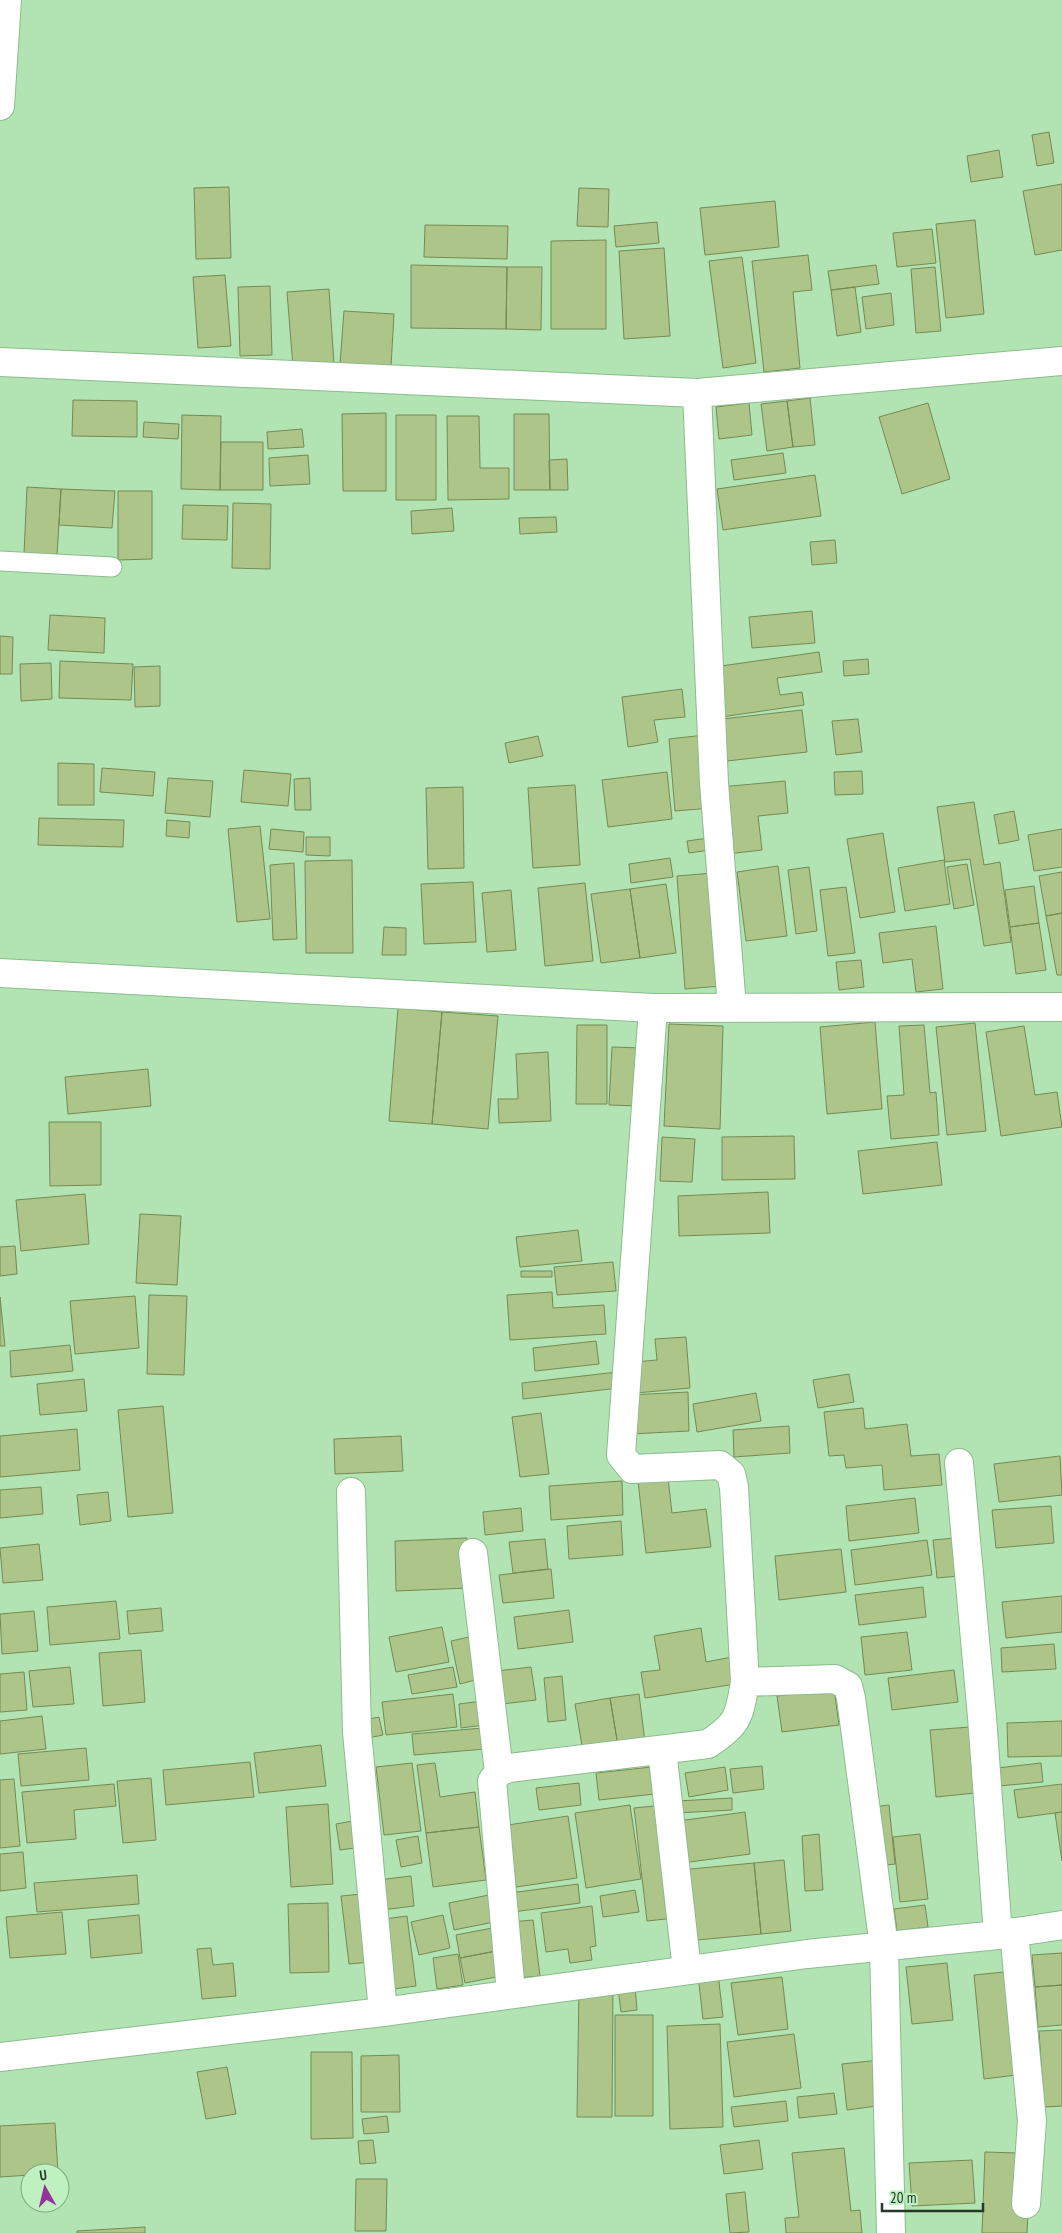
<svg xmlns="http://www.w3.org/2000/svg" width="1062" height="2233" viewBox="0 0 1062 2233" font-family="'PT Sans Narrow',sans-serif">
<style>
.building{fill:#aec58a;stroke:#758a52}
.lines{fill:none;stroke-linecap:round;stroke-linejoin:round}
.lane-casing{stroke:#8bbc8d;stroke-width:21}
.street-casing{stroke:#8bbc8d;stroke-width:30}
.lane{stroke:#fff;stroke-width:19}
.street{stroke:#fff;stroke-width:28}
</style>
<rect width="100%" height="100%" fill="#b1e3b3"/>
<!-- building -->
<path class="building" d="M1049 132 1054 163 1037 166 1032 135Z
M999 150 1003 177 971 182 967 156Z
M1062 184V250L1035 255 1023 191Z
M229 187 231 258 196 259 194 188Z
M579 188 609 189 608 227 577 226Z
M775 201 779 247 705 255 700 208Z
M975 220 984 314 946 318 936 224Z
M657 222 659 243 616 247 614 226Z
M425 225 508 226 507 259 424 257Z
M932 229 936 263 897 267 893 233Z
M606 240V329H551V241Z
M664 248 670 336 624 339 619 251Z
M808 255 812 290 793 292 800 368 764 372 752 261Z
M742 257 756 363 723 368 709 261Z
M411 265 507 267 506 329 411 328Z
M876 265 879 284 831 290 828 271Z
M507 267H542L541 330 506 329Z
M935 267 941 331 916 333 911 269Z
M225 275 231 346 198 348 193 277Z
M270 286 272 355 240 356 238 287Z
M855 287 861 332 837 336 831 290Z
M329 289 334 364 293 367 287 292Z
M891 293 894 325 866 329 862 297Z
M344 311 394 314 391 367 340 364Z
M810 398 815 445 793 447 787 401Z
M73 400 137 401V437L72 436Z
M787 401 793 447 767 451 761 404Z
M749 403 752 435 719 439 716 407Z
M928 403 950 479 902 494 879 417Z
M386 413V491H343L342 414Z
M514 414H549L550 490H514Z
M182 415 221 416 220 490 181 489Z
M396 415H436V500H396Z
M447 416H479L480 468H509V499L448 500Z
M144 422 179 424 178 439 143 437Z
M302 429 304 447 268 449 267 432Z
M221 442H263V490H220Z
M783 453 786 473 734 480 731 460Z
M308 455 310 484 270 486 269 458Z
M567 459 568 490H550L549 460Z
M815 475 821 516 723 530 717 489Z
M27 487 61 489 57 556 24 554Z
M61 489 115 491 112 528 59 525Z
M118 491H152V559L118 560Z
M233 503 271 504 270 569 232 568Z
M183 505 228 506 227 540 182 539Z
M452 508 454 531 412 534 411 511Z
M556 517 557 532 520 534 519 518Z
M835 540 837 563 812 565 810 542Z
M812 611 815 643 752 648 749 617Z
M50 615 105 618 104 653 48 650Z
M0 636 13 637 12 674H0Z
M819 652 822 672 777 678 780 695 802 692 804 705 721 717 714 667Z
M868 659 869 674 844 676 843 661Z
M60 661 133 664 131 700 59 698Z
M51 663 52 699 21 701 20 664Z
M160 666V706L135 707 134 667Z
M682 689 685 717 654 720 658 742 628 747 622 697Z
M802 710 807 752 727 761 722 719Z
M858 719 862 752 836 755 832 721Z
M705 735 711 808 675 811 669 739Z
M538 736 543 756 509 763 505 743Z
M58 763 94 764V805H58Z
M102 768 155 772 153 796 100 792Z
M244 770 291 774 288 806 241 802Z
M862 771 863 794 835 795 834 772Z
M667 772 672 819 608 827 602 780Z
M168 778 213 781 210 817 165 813Z
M310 778 311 810H295L294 779Z
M785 781 788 813 758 816 762 850 727 854 721 787Z
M575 785 580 865 533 868 528 788Z
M463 787 464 868 428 869 426 788Z
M974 802 984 865 1000 862 1011 942 984 946 970 859 945 862 937 807Z
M1014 811 1019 840 999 844 994 815Z
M39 818 124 820 123 847 38 845Z
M167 820 190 822 189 838 166 836Z
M260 826 270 919 237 922 228 829Z
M271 829 304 832 303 852 269 849Z
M1062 829V867L1034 871 1028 835Z
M883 833 895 912 860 918 847 839Z
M306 837H330V856L306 855Z
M716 837 717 849 689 853 687 841Z
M670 858 673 877 631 883 629 864Z
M352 860 353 953H306L305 861Z
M944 860 950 904 905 911 898 868Z
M294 863 297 939 273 940 270 865Z
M967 864 974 905 954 909 947 867Z
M778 866 787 936 746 941 737 872Z
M809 867 817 931 796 934 788 870Z
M1062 872V913L1046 916 1039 876Z
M713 873 721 986 685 989 677 876Z
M473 882 476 942 424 944 421 884Z
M585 883 593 961 545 966 538 888Z
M666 884 676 953 640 958 630 889Z
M1034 886 1039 923 1010 927 1005 890Z
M846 887 855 953 828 956 820 890Z
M630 889 640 958 601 963 591 894Z
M511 890 516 950 487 952 482 893Z
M1062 913V975H1057L1046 916Z
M1039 923 1046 970 1016 974 1010 927Z
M936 926 943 989 916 992 912 959 883 963 879 933Z
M384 927 406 928V955H382Z
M861 960 864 987 839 990 836 962Z
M398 1008 442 1012 432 1124 389 1121Z
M442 1012 498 1016 488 1129 432 1124Z
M875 1022 882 1109 827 1114 820 1027Z
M975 1023 986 1131 947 1135 936 1027Z
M669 1024 723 1026 720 1129 664 1126Z
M577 1025H607V1104H576Z
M924 1025 930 1093 936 1092 939 1135 891 1139 887 1096 904 1095 899 1026Z
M1024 1026 1035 1095 1057 1092 1062 1127 1001 1136 986 1032Z
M612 1047 642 1048 639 1106 609 1105Z
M548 1052 551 1121 499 1123 498 1099H518L516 1054Z
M148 1069 151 1106 68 1114 65 1077Z
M49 1122H101V1185L50 1186Z
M794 1136 795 1179 722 1180V1137Z
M662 1137 695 1139 692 1182 660 1181Z
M937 1142 942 1185 863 1194 858 1151Z
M768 1192 770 1233 679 1236 678 1196Z
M85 1194 89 1244 21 1251 16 1200Z
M140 1214 181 1216 177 1285 136 1283Z
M578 1230 582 1261 520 1267 516 1237Z
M15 1246 17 1274 0 1276V1247Z
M613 1262 616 1291 557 1295 554 1267Z
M521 1271H552V1277H521Z
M552 1292 553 1308 604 1305 606 1334 510 1340 507 1295Z
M149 1295 187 1296 184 1375 147 1374Z
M135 1296 139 1348 75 1354 70 1301Z
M0 1297 5 1346H0Z
M686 1337 690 1388 636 1393 634 1362 657 1360 655 1339Z
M596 1341 599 1364 535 1371 533 1348Z
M70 1345 73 1371 11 1377 10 1351Z
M617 1372 619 1388 523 1399 522 1383Z
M849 1374 854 1402 818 1408 813 1380Z
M84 1379 87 1411 40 1415 37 1384Z
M688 1392 689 1431 631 1434 629 1395Z
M756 1393 761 1421 697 1432 693 1404Z
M163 1406 173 1513 128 1517 118 1410Z
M863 1408 865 1429 907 1424 911 1456 939 1454 942 1485 884 1490 882 1465 846 1468 844 1455 829 1456 824 1412Z
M541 1413 549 1474 520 1477 512 1417Z
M789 1426 790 1453 734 1457 733 1430Z
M77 1429 80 1470 0 1477V1436Z
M401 1436 403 1471 335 1474 334 1439Z
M1060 1456 1062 1495 999 1502 994 1464Z
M668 1478 672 1513 706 1509 711 1547 646 1553 638 1481Z
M622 1481 623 1515 551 1520 549 1486Z
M41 1487 43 1514 0 1518V1490Z
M108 1492 111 1521 80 1525 77 1495Z
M915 1498 919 1533 849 1541 846 1506Z
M1051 1506 1054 1543 996 1548 992 1510Z
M521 1508 523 1531 485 1535 483 1512Z
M621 1521 623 1555 569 1559 567 1526Z
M467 1538 469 1588 396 1591 395 1541Z
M955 1538 959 1576 937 1578 933 1540Z
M545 1539 548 1569 513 1573 509 1542Z
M927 1540 932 1575 855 1585 851 1550Z
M39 1544 43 1580 3 1583 0 1548Z
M841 1549 846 1592 779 1600 775 1556Z
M551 1569 554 1598 503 1603 499 1575Z
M923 1587 926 1617 859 1625 855 1595Z
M1062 1596V1632L1006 1638 1002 1602Z
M116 1601 120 1639 50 1645 47 1607Z
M161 1608 163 1631 129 1634 127 1611Z
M569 1610 573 1642 518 1649 514 1617Z
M34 1611 38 1651 2 1654 0 1614Z
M442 1627 449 1662 396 1672 389 1637Z
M701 1628 706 1662 732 1657 736 1684 645 1698 641 1672 660 1670 654 1636Z
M907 1632 912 1670 865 1675 861 1637Z
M469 1637 479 1679 460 1684 451 1641Z
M1054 1644 1056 1669 1002 1672 1001 1648Z
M141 1650 145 1702 103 1706 99 1653Z
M70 1667 74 1704 33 1707 29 1671Z
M453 1667 457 1687 412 1694 408 1675Z
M531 1667 536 1700 502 1704 497 1671Z
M954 1670 958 1702 892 1710 888 1678Z
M24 1672 27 1710 0 1712V1674Z
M562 1676 566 1720 548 1722 544 1678Z
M834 1689 839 1725 782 1732 777 1696Z
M453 1694 457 1727 386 1735 382 1702Z
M639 1694 645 1742 618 1746 610 1698Z
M610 1698 618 1746 583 1752 575 1704Z
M482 1701 484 1725 461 1728 459 1704Z
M42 1716 46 1749 0 1754V1721Z
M379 1717 383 1735 363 1739 359 1721Z
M1062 1721V1756L1008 1757 1007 1723Z
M970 1727 975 1793 936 1797 930 1730Z
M483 1728 485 1749 414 1755 412 1734Z
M321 1745 326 1786 259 1793 254 1753Z
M86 1748 89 1780 21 1786 18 1754Z
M250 1762 254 1797 166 1805 163 1770Z
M412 1763 421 1831 384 1835 376 1767Z
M435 1763 440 1797 475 1792 479 1827 426 1833 417 1765Z
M1041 1763 1043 1782 998 1786 997 1768Z
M762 1766 764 1789 733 1793 730 1769Z
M652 1767 655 1794 599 1800 596 1773Z
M725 1767 728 1790 689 1797 685 1773Z
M151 1778 156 1840 123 1843 117 1781Z
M14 1779 20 1846 0 1848V1780Z
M579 1783 581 1805 539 1810 536 1788Z
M114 1784 116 1806 74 1810 76 1839 27 1843 22 1792Z
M1062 1784V1812L1018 1818 1014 1790Z
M732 1798V1810L677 1813V1801Z
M328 1804 333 1884 291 1887 286 1807Z
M630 1805 641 1879 586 1888 575 1813Z
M663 1805 675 1918 647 1921 634 1808Z
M889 1805 895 1864 878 1866 872 1807Z
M745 1812 750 1854 682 1863 678 1821Z
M1062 1812V1861L1055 1813Z
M568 1816 577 1878 516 1887 508 1825Z
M358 1820 362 1847 340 1850 336 1824Z
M479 1827 486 1880 433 1887 426 1833Z
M819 1834 823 1890 805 1891 802 1836Z
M920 1834 928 1899 900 1902 893 1837Z
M418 1836 422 1863 401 1867 396 1840Z
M23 1852 26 1888 0 1891V1854Z
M784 1860 791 1931 761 1934 754 1863Z
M754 1863 761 1934 687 1941 680 1870Z
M137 1875 139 1904 37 1912 34 1883Z
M411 1876 414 1906 382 1910 378 1880Z
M578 1884 580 1903 513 1912 510 1893Z
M635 1890 639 1912 603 1917 600 1896Z
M362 1894 370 1962 349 1964 341 1896Z
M494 1894 499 1921 454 1930 449 1903Z
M328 1903 329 1972 290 1973 288 1904Z
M925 1905 928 1927 897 1931 894 1909Z
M592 1906 596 1946 590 1947 592 1960 570 1963 568 1949 546 1952 541 1913Z
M62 1912 66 1954 10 1958 6 1917Z
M139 1915 142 1953 91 1958 88 1920Z
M443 1915 450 1948 419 1955 411 1922Z
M407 1916 416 1986 393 1989 384 1919Z
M533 1920 540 1976 517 1978 511 1922Z
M492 1928 496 1951 460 1958 456 1935Z
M211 1948 213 1965 233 1963 236 1996 202 1999 197 1949Z
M496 1951 501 1976 465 1983 460 1958Z
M1062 1953V1985L1035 1987 1032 1955Z
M458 1954 463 1985 437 1989 433 1958Z
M947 1963 953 2020 912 2024 906 1967Z
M1014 1971 1025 2074 984 2079 974 1975Z
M718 1973 723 2017 703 2019 698 1975Z
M782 1977 788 2029 738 2035 731 1983Z
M1062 1985V2025L1038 2027 1035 1987Z
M635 1986 637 2010 621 2012 618 1988Z
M579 1987H613L612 2117H577Z
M615 2015H653V2116H615Z
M720 2024 723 2127 670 2129 667 2026Z
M1062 2030V2106L1044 2107 1039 2031Z
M794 2034 801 2088 734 2097 727 2042Z
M311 2052H352L353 2138 311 2139Z
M399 2055 400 2112H361V2056Z
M880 2060 885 2105 847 2110 842 2064Z
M227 2067 236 2114 206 2119 197 2072Z
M834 2093 837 2114 799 2118 797 2097Z
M786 2101 788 2121 734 2127 731 2107Z
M387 2116 389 2132 364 2134 362 2119Z
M55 2123 58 2173H30V2175L0 2177V2126Z
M373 2140 376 2163 360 2164 358 2141Z
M759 2140 763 2169 724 2174 720 2145Z
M844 2148 851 2211 860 2210 862 2233H786L785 2218 799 2217 792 2153Z
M985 2152 1018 2153 1016 2213H1028L1027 2233H982Z
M972 2160 975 2203 912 2206 909 2163Z
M356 2179H387L386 2231H355Z
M745 2192 749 2232 730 2233 726 2194Z
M145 2227V2233H77V2231Z"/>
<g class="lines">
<defs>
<path id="lane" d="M0 561 112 567"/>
<path id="street" d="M0 106 7 0
M0 362 697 393 1062 361
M697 393 714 783 732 1007
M0 973 653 1008 1062 1007
M959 1463 982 1717 998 1935
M351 1492 357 1732 383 2012
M473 1553 499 1772
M745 1682 835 1679 848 1686 851 1698 884 1947 891 2233
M662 1750 687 1970
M1014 1932 1032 2121 1026 2204
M511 1993 492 1781 499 1772 509 1768 708 1744C739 1723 739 1717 745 1682L734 1487 731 1474 720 1465 632 1469 621 1455 653 1008
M0 2057 383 2012 807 1954 998 1935 1062 1925"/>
</defs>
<!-- lane casing -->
<use href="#lane" class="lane-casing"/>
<!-- street casing -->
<use href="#street" class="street-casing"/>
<!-- lane -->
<use href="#lane" class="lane"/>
<!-- street -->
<use href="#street" class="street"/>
</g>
<!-- north arrow -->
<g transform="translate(45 2188) rotate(352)"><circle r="24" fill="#bef0c0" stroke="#81a782"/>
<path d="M0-4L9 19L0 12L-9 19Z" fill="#95339a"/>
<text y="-8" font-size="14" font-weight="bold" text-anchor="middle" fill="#253926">U</text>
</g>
<!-- scale -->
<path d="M882 2203v8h101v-8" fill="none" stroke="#253926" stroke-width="2.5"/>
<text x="890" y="2203" font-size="15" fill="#253926" stroke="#bef0c0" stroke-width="4" paint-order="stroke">20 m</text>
</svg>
